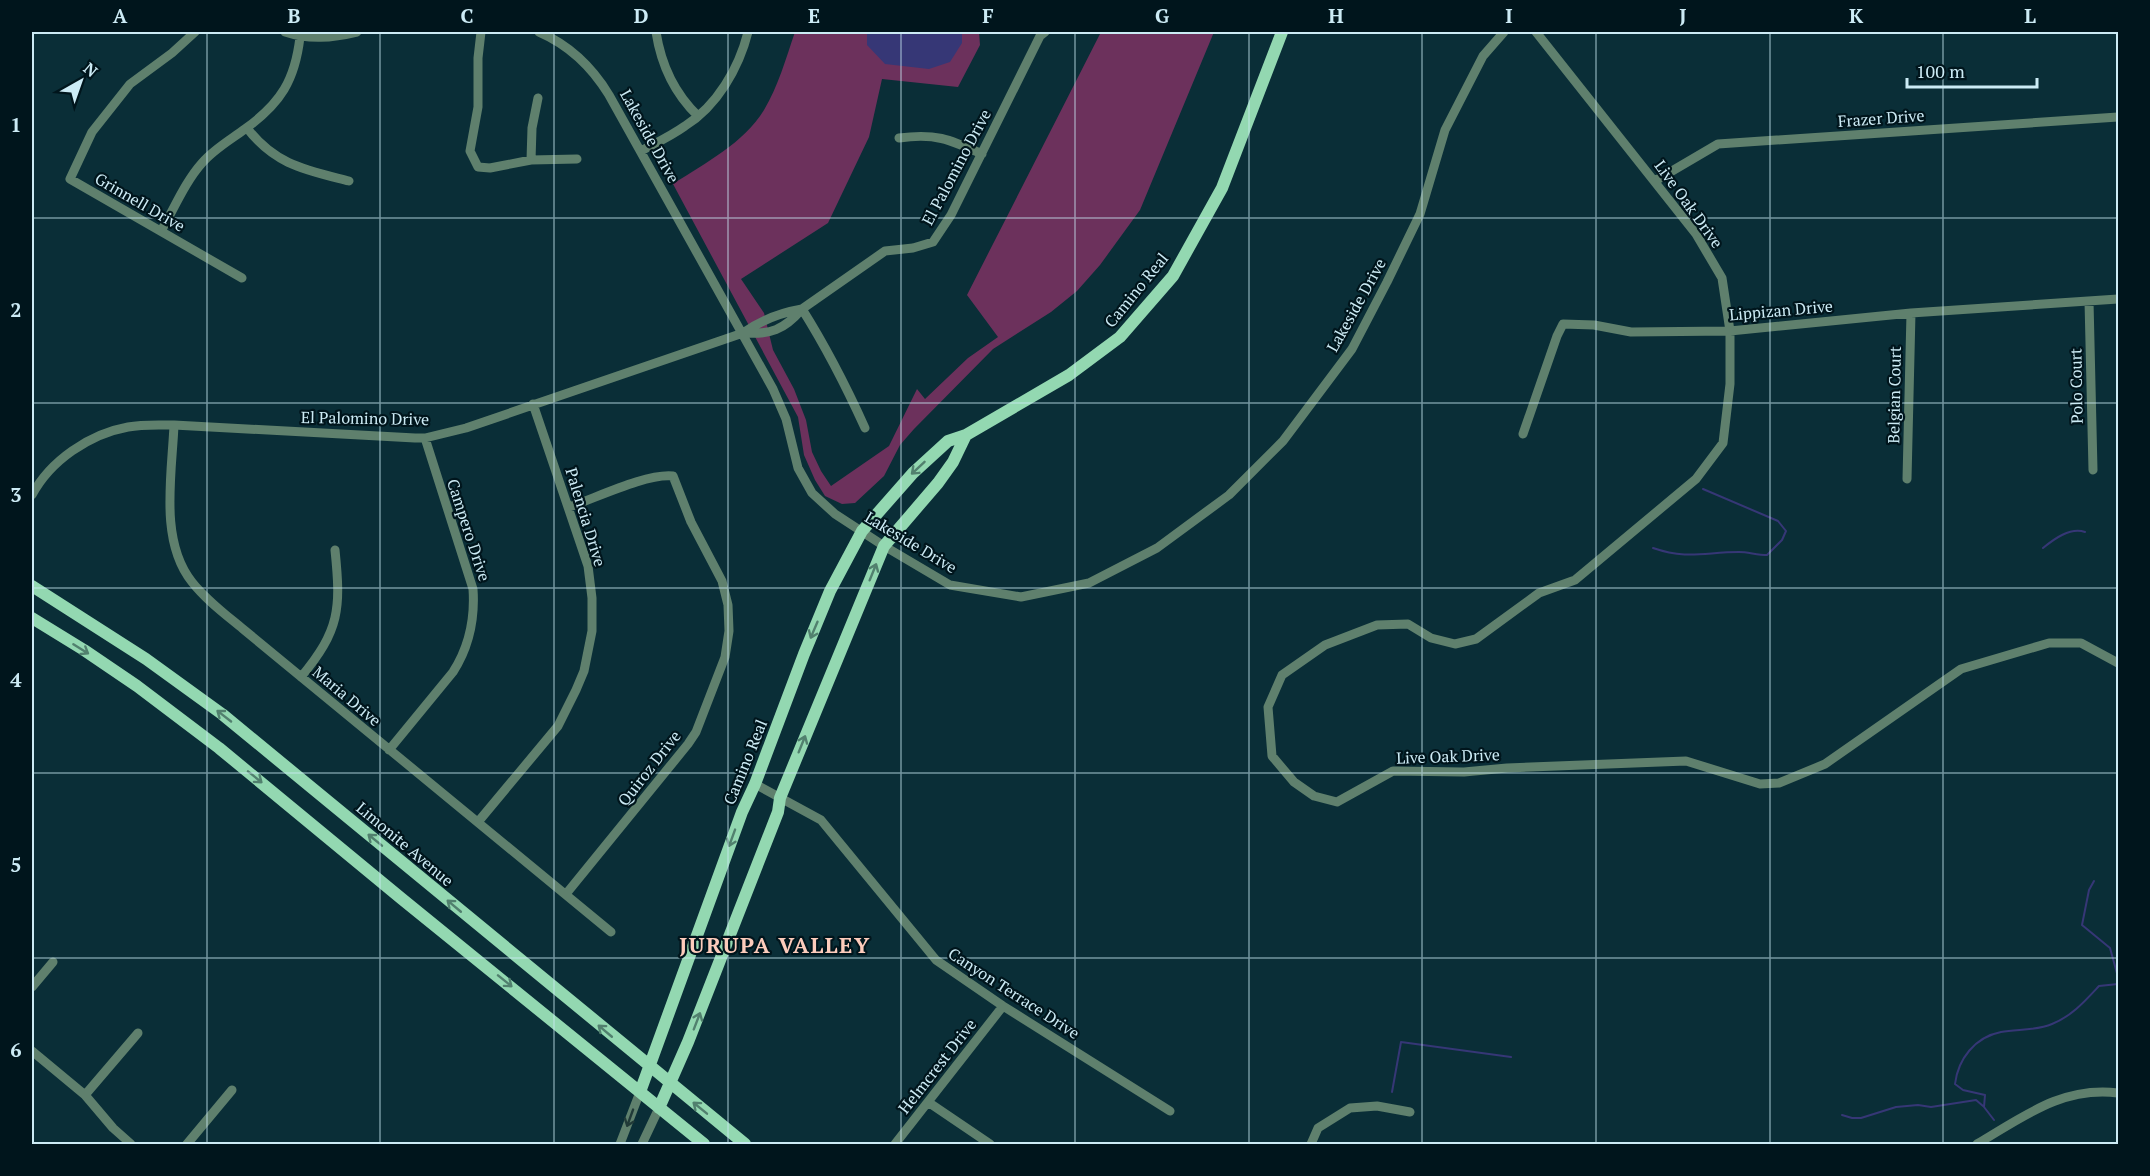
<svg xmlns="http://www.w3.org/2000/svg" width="2150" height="1176" viewBox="0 0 2150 1176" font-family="'PT Serif',serif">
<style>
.green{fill:#6c315c}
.water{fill:#363776}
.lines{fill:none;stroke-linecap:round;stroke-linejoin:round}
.stream{stroke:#363776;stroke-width:2}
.minor{stroke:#5f806d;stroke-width:9}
.major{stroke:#93d8b1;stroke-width:12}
.oneway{stroke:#51806e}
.oneway2{stroke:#213a38}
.grid{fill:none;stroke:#ccebf5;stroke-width:1.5;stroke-opacity:0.55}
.labels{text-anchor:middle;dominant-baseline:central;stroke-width:4.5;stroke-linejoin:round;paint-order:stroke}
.street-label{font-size:16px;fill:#ccebf5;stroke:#00151c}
.district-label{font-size:22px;font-weight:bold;letter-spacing:1.5px;fill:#fdccbc;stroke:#00151c}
.neatline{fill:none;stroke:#ccebf5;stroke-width:2}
.grid-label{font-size:20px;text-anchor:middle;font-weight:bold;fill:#ccebf5}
</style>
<rect width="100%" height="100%" fill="#0a2e37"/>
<!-- green -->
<path class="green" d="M795 32H979L980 45 958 87 882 79 869 137 828 223 741 279 764 313 773 350 794 389 806 420 812 452 821 471 831 486 889 446 917 389 925 399 968 358 998 337 967 295 1101 32H1214L1140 210 1100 265 1077 291 1051 312 993 349 914 429 900 445 884 476 855 503 842 504 825 496 815 480 804 455 798 417 673 184C705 163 744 143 764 110 778 87 786 58 795 32Z"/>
<!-- water -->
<path class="water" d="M867 32H962V43L950 62 929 69 885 64 867 45Z"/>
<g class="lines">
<!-- stream -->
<path class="stream" d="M1653 548C1688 560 1705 552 1739 552 1748 552 1757 555 1767 555L1782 540 1786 531 1778 521 1703 489
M2043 548C2054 539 2070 527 2085 532
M2094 881 2089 890 2082 925 2110 948 2118 977
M1392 1092 1401 1042 1511 1057
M1842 1115 1852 1118H1861L1896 1107 1918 1105 1931 1107 1976 1100 1983 1106
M1994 1120 1984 1107 1985 1095 1963 1090 1955 1084C1958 1059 1975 1037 2001 1032 2018 1029 2036 1031 2052 1024 2072 1016 2085 1001 2099 986L2118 984"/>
<!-- minor -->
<path class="minor" d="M195 32 172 53 130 84 92 132 70 179 242 278
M285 32C309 40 332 38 357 32
M481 32 478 58V107L470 151 478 167 490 168 531 160 577 159
M539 32C569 45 592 67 609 95L773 389 786 419 798 468 812 493 835 514 884 546 950 585 1021 597 1089 583 1157 548 1229 495 1283 441 1352 349 1387 282 1420 214 1445 130 1483 56 1504 32
M656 32C661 64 674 93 698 116
M1536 32 1696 234 1722 278 1730 331V384L1723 443 1696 479 1575 580 1539 593 1476 639 1455 644 1431 638 1408 624 1377 625 1325 645 1282 675 1268 707 1272 756 1294 782 1314 796 1337 802 1393 771 1464 772 1507 768 1686 761 1760 784 1779 783 1825 764 1961 669 2049 643H2081L2118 663
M247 128C275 165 306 170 349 181
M899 138C935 133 949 139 982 154
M641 151C656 143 671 136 685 126 717 106 739 68 748 32
M531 160 532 128 538 98
M1655 181 1718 144 2118 117
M161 231C174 209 185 182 202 163 214 149 230 140 245 129 281 103 295 80 300 37
M2089 301 2093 470
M174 425C172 474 159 541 192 582 206 600 225 614 243 629L611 932
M865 428C846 386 826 347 802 309L885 251 913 248 933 242 951 215 1040 36 1045 32
M1523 434 1557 336 1563 324 1594 325 1631 332 1730 331 1911 313 2118 299
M1907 479 1911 313
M32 495C50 461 89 434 128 427 143 424 158 425 174 425L415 438H425L466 428 743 333C761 320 779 313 802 309 784 330 770 335 743 333
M301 677C340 630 341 609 335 550
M389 750 453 672C469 647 475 618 473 589L425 438
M755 784 821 820 936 960 1003 1006 1170 1111
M478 822 558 726 576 690 584 671 592 631V598L588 566 533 404
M566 894 688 744 696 732 725 657 729 631 728 605 722 581 691 522 673 476C647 473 596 498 569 507
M32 987 53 962
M32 1051 85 1095 113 1128 131 1144
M85 1095 138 1033
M928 1102 990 1144
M187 1144 232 1090
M620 1144 640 1092
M642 1144 659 1108
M895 1144 1003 1006
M1311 1144 1318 1128 1350 1108 1377 1106 1410 1112
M1977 1144C2023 1117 2062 1086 2118 1093"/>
<!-- major -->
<path class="major" d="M32 586 146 659 222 714 745 1144
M32 618 84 650 137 686 219 748 402 899 704 1144
M640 1092 742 812 755 784 804 654 830 591 862 531 913 473 948 441 966 435 1069 375 1120 337 1173 276 1222 188 1282 32
M659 1108 688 1042 778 812 780 798 884 546 938 483 953 462 966 435"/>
</g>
<!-- one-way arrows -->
<defs><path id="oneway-shaft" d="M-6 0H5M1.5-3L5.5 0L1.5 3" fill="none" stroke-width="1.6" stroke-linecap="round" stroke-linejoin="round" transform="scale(1.5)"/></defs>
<g class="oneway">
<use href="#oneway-shaft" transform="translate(918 468) rotate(137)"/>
<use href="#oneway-shaft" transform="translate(873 572) rotate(-68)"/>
<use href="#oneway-shaft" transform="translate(814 630) rotate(113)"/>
<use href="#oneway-shaft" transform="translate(81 649) rotate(32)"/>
<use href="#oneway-shaft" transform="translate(224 716) rotate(-142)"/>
<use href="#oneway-shaft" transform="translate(802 744) rotate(-68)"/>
<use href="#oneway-shaft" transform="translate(255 777) rotate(39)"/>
<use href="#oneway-shaft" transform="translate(732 838) rotate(110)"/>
<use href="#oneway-shaft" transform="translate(375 840) rotate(-141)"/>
<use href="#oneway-shaft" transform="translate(454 906) rotate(-140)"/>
<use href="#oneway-shaft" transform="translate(505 981) rotate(39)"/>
<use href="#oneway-shaft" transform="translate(697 1021) rotate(-69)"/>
<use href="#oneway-shaft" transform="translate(605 1031) rotate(-140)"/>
<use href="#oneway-shaft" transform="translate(700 1108) rotate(-141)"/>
</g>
<use class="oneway2" href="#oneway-shaft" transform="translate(630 1118) rotate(110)"/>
<!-- grid -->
<path class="grid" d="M207 32V1144M380 32V1144M554 32V1144M728 32V1144M901 32V1144M1075 32V1144M1249 32V1144M1422 32V1144M1596 32V1144M1770 32V1144M1943 32V1144M32 218H2118M32 403H2118M32 588H2118M32 773H2118M32 958H2118"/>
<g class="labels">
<!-- street labels -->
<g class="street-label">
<text transform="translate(1881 118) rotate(-4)">Frazer Drive</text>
<text transform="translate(650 136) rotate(61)">Lakeside Drive</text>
<text transform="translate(956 167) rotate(-62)">El Palomino Drive</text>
<text transform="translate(140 202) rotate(30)">Grinnell Drive</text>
<text transform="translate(1689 204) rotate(54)">Live Oak Drive</text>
<text transform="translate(1136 290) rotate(-51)">Camino Real</text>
<text transform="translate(1356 305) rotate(-61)">Lakeside Drive</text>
<text transform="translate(1781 310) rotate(-5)">Lippizan Drive</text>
<text transform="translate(2076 386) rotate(-91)">Polo Court</text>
<text transform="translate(1894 395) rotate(-89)">Belgian Court</text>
<text transform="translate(365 418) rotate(1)">El Palomino Drive</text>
<text transform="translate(586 517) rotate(73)">Palencia Drive</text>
<text transform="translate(469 530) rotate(72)">Campero Drive</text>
<text transform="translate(911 542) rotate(31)">Lakeside Drive</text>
<text transform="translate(347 696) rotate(40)">Maria Drive</text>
<text transform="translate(1448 756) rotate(-2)">Live Oak Drive</text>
<text transform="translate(745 762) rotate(-68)">Camino Real</text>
<text transform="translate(649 768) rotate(-52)">Quiroz Drive</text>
<text transform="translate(405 844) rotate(40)">Limonite Avenue</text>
<text transform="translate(1014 993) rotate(33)">Canyon Terrace Drive</text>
<text transform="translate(937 1066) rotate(-52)">Helmcrest Drive</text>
</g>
<!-- district labels -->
<g class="district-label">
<text x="775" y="944">JURUPA VALLEY</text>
</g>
</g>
<!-- border -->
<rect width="2150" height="1176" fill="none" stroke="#00151c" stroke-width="66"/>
<!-- north arrow -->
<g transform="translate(81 81) rotate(40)" stroke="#00151c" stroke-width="4.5" paint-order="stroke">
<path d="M0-4.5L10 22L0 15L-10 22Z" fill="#ccebf5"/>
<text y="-9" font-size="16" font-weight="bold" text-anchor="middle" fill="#ccebf5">N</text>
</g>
<!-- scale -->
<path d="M1907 78v9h130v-9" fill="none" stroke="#ccebf5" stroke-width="3"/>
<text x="1916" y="78" font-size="18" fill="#ccebf5" stroke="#00151c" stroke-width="4.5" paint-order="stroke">100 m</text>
<rect x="33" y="33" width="2084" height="1110" class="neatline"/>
<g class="grid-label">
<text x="120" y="23">A</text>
<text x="294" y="23">B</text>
<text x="467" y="23">C</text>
<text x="641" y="23">D</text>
<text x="814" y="23">E</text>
<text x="988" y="23">F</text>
<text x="1162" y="23">G</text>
<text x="1336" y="23">H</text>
<text x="1509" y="23">I</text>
<text x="1683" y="23">J</text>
<text x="1856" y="23">K</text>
<text x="2030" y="23">L</text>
<text x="16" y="132">1</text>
<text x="16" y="317">2</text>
<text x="16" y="502">3</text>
<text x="16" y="687">4</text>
<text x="16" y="872">5</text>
<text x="16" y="1057">6</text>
</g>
</svg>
